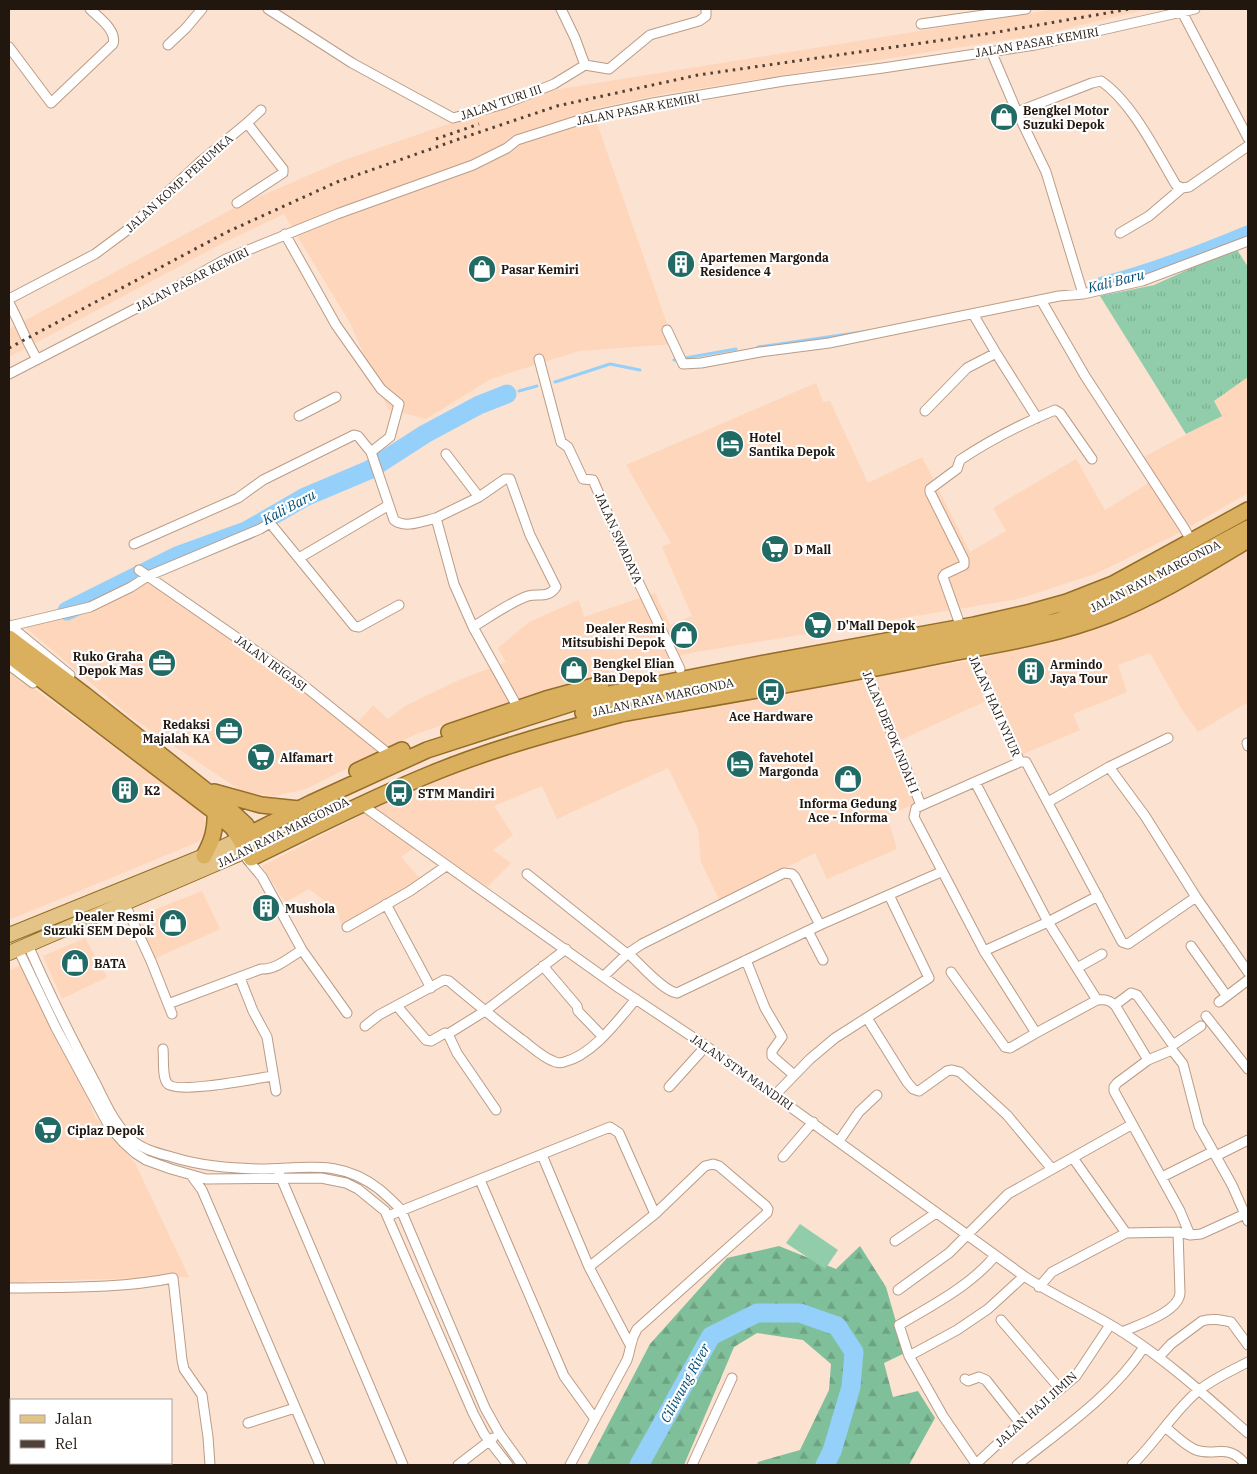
<svg xmlns="http://www.w3.org/2000/svg" width="1257" height="1474" viewBox="0 0 1257 1474" font-family="'IBM Plex Serif',serif">
<style>
.built{fill:#fdd6bb}
.grass{fill:url(#grass-tufts)}
.forest{fill:url(#forest-firs)}
.pitch{fill:#91cdaa}
.lines{fill:none;stroke-linecap:round;stroke-linejoin:round}
.stream{stroke:#95d0fa;stroke-width:3}
.river{stroke:#95d0fa;stroke-width:19}
.minor-casing{stroke:#ba9c87;stroke-width:11}
.primary-casing{stroke:#946d28;stroke-width:16}
.trunk-casing{stroke:#946d28;stroke-width:18}
.minor{stroke:#fff;stroke-width:9}
.primary{stroke:#e3c486;stroke-width:14}
.trunk{stroke:#dab05e;stroke-width:15}
.rail{stroke:#4f4137;stroke-width:3;stroke-dasharray:2.5 5;stroke-linecap:butt}
.labels{text-anchor:middle;dominant-baseline:central;stroke-width:4.5;stroke-linejoin:round;paint-order:stroke}
.street-label{font-size:12px;fill:#22170f;stroke:#fff}
.poi-label{font-size:12px;font-weight:bold;fill:#22170f;stroke:#fff;text-anchor:start}
.water-label{font-size:14px;font-style:italic;fill:#034e75;stroke:#fff}
</style>
<defs>
<pattern id="grass-tufts" width="24" height="20" patternUnits="userSpaceOnUse" patternTransform="scale(1.25)"><rect width="24" height="20" fill="#91cdaa"/><path d="M3 7l-1-3M5 7V3M7 7l1-3M15 17l-1-3M17 17v-4M19 17l1-3" fill="none" stroke="#7daf91"/></pattern>
<pattern id="forest-firs" width="22" height="20" patternUnits="userSpaceOnUse" patternTransform="scale(1.25)"><rect width="22" height="20" fill="#7fbf99"/><path d="M5 1l3.5 6h-7zM16 11l3.5 6h-7z" fill="#6da383"/></pattern>
</defs>
<rect width="100%" height="100%" fill="#fce2d0"/>
<!-- built -->
<path class="built" d="M1057 9H1148L1044 34 663 94 592 109 674 344 579 351 491 379 426 419 388 409 350 323 284 214 223 243 9 357V329L238 206 344 160 541 92Z
M1248 377V493L1175 535 1095 574 1018 599 696 652 574 681 416 734 306 789 275 796 243 792 132 718 17 620 98 601 150 578 359 721 373 705 388 719 405 706 459 680 506 662 498 648 529 622 579 600 584 617 655 593 670 625 692 616 662 547 671 543 626 465 816 383 823 402 830 401 868 483 922 457 970 552 1006 531 993 508 1076 459 1105 510 1152 481 1138 460 1221 416 1214 401Z
M1248 545V702L1198 732 1181 708 1150 653 1118 665 1127 692 1073 714 1080 730 1021 755 995 697 896 742 919 802 887 816 897 849 827 879 815 853 720 901 701 862 698 829 668 768 557 819 542 786 494 806 513 835 493 850 511 863 487 887 422 842 401 857 424 883 385 909 342 928 338 911 309 889 285 902 262 866 432 779 584 729 780 692 980 659 1062 636Z
M9 670 203 813 208 832 198 842 9 920Z
M202 891 220 929 152 960 131 919Z
M85 938 107 977 62 999 43 956Z
M25 964 67 1044 95 1117 135 1163 189 1277 29 1281 9 1287V970Z"/>
<!-- grass -->
<path class="grass" d="M1236 248 1248 267V377L1214 401 1222 416 1186 434 1100 296 1154 285Z"/>
<!-- forest -->
<path class="forest" d="M779 1246 836 1269 860 1246 886 1287 905 1353 884 1363 893 1397 918 1391 935 1418 909 1465H757L758 1462 800 1450 829 1390 831 1364 803 1340 757 1333 734 1347 684 1465H587L650 1344 727 1258Z"/>
<!-- pitch -->
<path class="pitch" d="M800 1224 838 1250 825 1269 786 1243Z"/>
<g class="lines">
<!-- stream -->
<path class="stream" d="M758 347 869 331
M674 360 736 349
M555 382 610 364 640 370
M519 391 537 386"/>
<!-- river -->
<path class="river" d="M1103 286C1153 273 1200 255 1248 235
M67 611 177 556 246 531 305 497 369 470 425 434 479 405 507 394
M639 1465 711 1336 757 1313H800L837 1326 854 1352 851 1387 832 1451 825 1465"/>
<defs>
<path id="minor" d="M268 9 352 63 453 118 504 104 554 84 585 65 609 69 650 35 699 21 706 16V9
M561 9 575 38 585 65
M1182 12 1248 138
M921 24 1026 9
M168 45 186 28 202 9
M9 47 51 103 113 44C117 30 99 18 90 9
M991 51 1017 112 1046 172 1083 294
M1017 112 1092 83 1101 81C1132 102 1157 153 1176 185L1182 188 1189 187 1248 146
M247 123 261 110
M1120 233 1149 216 1182 188
M285 234 336 325 381 389 399 404 390 437 371 452 394 520C405 529 423 521 436 518L454 584 473 627 518 708
M9 299 95 254 126 231 200 162 247 123 283 169V173L237 203
M1041 300 1085 376 1184 528 1192 542
M9 303C19 321 26 341 37 359
M973 314 996 353 1037 418
M667 330 683 364 701 363 760 352 829 343 1059 296 1083 294 1142 281 1248 241
M539 359 561 442 568 447 583 479 593 480 626 556 680 669
M9 374 160 296 226 259 337 214 473 165 507 148 517 140 592 116 653 103 784 81 883 68 1035 45 1195 9
M925 411 967 368 996 353
M299 416 336 397
M446 454 479 497
M436 518 479 497 505 479H510L530 535 556 587C548 599 538 593 528 596 512 601 488 618 473 627
M134 544 238 498 263 480 354 435 358 436 371 452
M299 558 389 505
M139 570 292 676 390 755
M958 619 943 577 945 574 964 565V560L930 492V489L957 469 960 460C990 440 1021 424 1055 410L1060 413 1092 459
M9 625 70 675
M10 626 90 607 131 587 148 576 260 529 270 523 354 626 359 627 399 605
M970 649 1020 762
M9 665 33 683
M864 666 921 805
M1247 743 1248 746
M1109 767 1145 816 1196 897
M975 782 1048 922 1097 1000
M1048 802 1109 767 1168 738
M362 805 619 988 706 1046 1024 1276C1057 1298 1094 1313 1127 1335 1170 1363 1209 1399 1248 1433
M247 859 262 877 302 950 347 1013
M527 874 627 954
M386 904 431 988
M128 911 151 961 172 1014
M347 927 410 891 446 866
M808 931 823 960
M28 945C48 991 71 1037 95 1082 105 1102 114 1124 131 1139 143 1150 158 1153 172 1157 201 1166 229 1168 259 1169 305 1169 339 1158 379 1189 387 1196 394 1202 401 1210L485 1408 499 1433 522 1465
M1191 946 1226 995
M18 949 56 1028 109 1126 124 1143 135 1153 146 1160 171 1169 206 1179 321 1178 346 1183 358 1189 385 1211 473 1413 484 1434 508 1465
M984 951 1048 922 1098 896
M628 953C639 963 663 991 677 993L820 925 941 872
M746 960 765 1008 782 1037 772 1051V1056L794 1075
M543 966 577 1006 578 1011 603 1037
M1077 968 1102 954
M951 972 1005 1047 1010 1048 1036 1033
M604 976 627 954 642 944 784 873 792 874 795 877 820 925
M240 978 253 1011 267 1037 276 1091
M1219 1002 1248 980
M168 1004 261 969C276 970 290 957 302 950
M1115 1005 1131 993 1137 995 1173 1045 1201 1026
M397 1006 426 1040 431 1041 445 1033 448 1034 457 1053 496 1110
M1206 1016 1248 1069
M867 1018 907 1082 913 1089 919 1091 947 1071 952 1070 960 1072 1007 1115 1052 1169
M365 1026 379 1015 444 980 449 981C473 1001 497 1021 521 1039 531 1046 542 1057 553 1061 556 1063 561 1063 564 1062 593 1055 618 1020 636 999
M448 1034 485 1011 566 949
M163 1049C164 1059 162 1076 167 1083 175 1095 258 1078 273 1076
M1148 1060 1115 1005C1109 1000 1105 999 1097 1000L1036 1033 984 951 914 817 916 808 1020 762H1026L1122 942 1128 944 1196 897 1248 972
M669 1087 706 1046
M774 1096 810 1059 835 1038 929 978 889 895
M839 1141 859 1112 877 1095
M542 1155 589 1267 629 1343
M1216 1156 1248 1140
M783 1157 813 1122
M1073 1158 1126 1233
M279 1173 403 1465
M191 1175 202 1190 320 1465
M1162 1177 1212 1152
M480 1180 564 1376 595 1419
M388 1216 610 1127 619 1133 655 1214 705 1166 713 1164 719 1166 766 1206 768 1209 767 1213 637 1329C629 1343 632 1346 627 1360L570 1465
M1190 1235 1180 1211 1114 1091V1087L1117 1083 1148 1060 1172 1050 1183 1064 1199 1126 1232 1185 1248 1221
M895 1241 936 1213
M589 1267 655 1214
M1039 1287 1052 1272 1126 1233 1178 1232 1190 1235 1201 1234 1245 1214
M9 1288C63 1287 119 1289 173 1278L182 1360 184 1369 202 1395 208 1437 210 1465
M898 1290 949 1253 1008 1194 1131 1125
M1001 1320 1060 1389
M1122 1332C1138 1325 1179 1312 1180 1293L1178 1232
M909 1356 957 1330 988 1309 1024 1276
M1159 1357 1171 1344 1202 1321C1212 1318 1221 1320 1231 1322L1248 1345
M965 1379 968 1381 979 1377 986 1380 1020 1423
M248 1423 295 1408
M1165 1427C1174 1434 1185 1446 1196 1450 1216 1457 1228 1442 1246 1465
M976 1464 943 1416 909 1356 899 1325C933 1305 970 1286 995 1256
M458 1465 493 1438
M692 1465 732 1378
M975 1465 1020 1423 1076 1376 1110 1325
M1017 1465C1062 1429 1112 1396 1144 1347
M1132 1465C1156 1442 1173 1412 1198 1391 1214 1378 1231 1371 1248 1362"/>
<path id="primary" d="M9 935 204 856 250 834
M9 953 255 847"/>
<path id="trunk" d="M9 638 85 695 228 808 246 825 254 842
M9 655 215 812 233 828 251 858C311 829 371 798 433 773 494 748 558 731 621 714 728 695 836 677 942 655 998 644 1054 636 1108 615 1157 596 1203 567 1248 540
M583 713 608 706 703 687 844 663 1057 621 1116 599 1248 528
M449 732 546 699 601 684
M357 771 402 750
M214 792 261 805 299 809
M250 834 311 803 427 750 588 698 770 662 974 625 1031 612 1067 602 1113 584 1248 510
M204 856C212 841 216 830 215 812"/>
</defs>
<!-- minor casing -->
<use href="#minor" class="minor-casing"/>
<!-- primary casing -->
<use href="#primary" class="primary-casing"/>
<!-- trunk casing -->
<use href="#trunk" class="trunk-casing"/>
<!-- minor -->
<use href="#minor" class="minor"/>
<!-- primary -->
<use href="#primary" class="primary"/>
<!-- trunk -->
<use href="#trunk" class="trunk"/>
<!-- rail -->
<path class="rail" d="M436 139 479 124
M9 348 227 232 337 182 462 138 557 106 698 75 992 33 1130 9"/>
</g>
<!-- icons -->
<defs>
<symbol id="shop-disc" viewBox="-11 -11 22 22"><circle r="9.5" fill="#216b64" stroke="#fff"/><path d="M-5-2.5h2.3a2.7 3.5 0 0 1 5.4 0H5L5.5 6h-11ZM-1.5-2.5h3a1.5 2.3 0 0 0-3 0Z" fill="#fff"/></symbol>
<symbol id="building-disc" viewBox="-11 -11 22 22"><circle r="9.5" fill="#216b64" stroke="#fff"/><path d="M-4-6H4V6H1V3H-1V6H-4ZM-2.5-4.3h1.7v1.8h-1.7ZM.8-4.3h1.7v1.8H.8ZM-2.5-1h1.7V.8h-1.7ZM.8-1h1.7V.8H.8Z" fill="#fff"/></symbol>
<symbol id="hotel-disc" viewBox="-11 -11 22 22"><circle r="9.5" fill="#216b64" stroke="#fff"/><path d="M-6-4.5h1.5V1H6V5H4.5V3h-9V5H-6ZM-4 0a1.8 1.8 0 1 1 3.6 0ZM.5 0V-2.5h3Q6-2.5 6 0Z" fill="#fff"/></symbol>
<symbol id="supermarket-disc" viewBox="-11 -11 22 22"><circle r="9.5" fill="#216b64" stroke="#fff"/><path d="M-6-5.5h2.5l.6 2H6L4.5 2H-2.5L-4.4-4H-6ZM-1.5 3.2a1.3 1.3 0 1 0 .1 0ZM3 3.2a1.3 1.3 0 1 0 .1 0Z" fill="#fff"/></symbol>
<symbol id="office-disc" viewBox="-11 -11 22 22"><circle r="9.5" fill="#216b64" stroke="#fff"/><path d="M-6-3h4V-5.5h4V-3h4V5H-6ZM-1-4.5V-3h2v-1.5ZM-6 0V1H6V0Z" fill="#fff"/></symbol>
<symbol id="bus-disc" viewBox="-11 -11 22 22"><circle r="9.5" fill="#216b64" stroke="#fff"/><path d="M-5-6H5V4H4V6H2V4H-2V6H-4V4H-5ZM-3.5-4V0h7V-4ZM-3.5 1.2v1.5H-2V1.2ZM2 1.2v1.5H3.5V1.2Z" fill="#fff"/></symbol>
</defs>
<g fill-rule="evenodd">
<use href="#shop-disc" x="988" y="101" width="32" height="32"/>
<use href="#building-disc" x="665" y="248" width="32" height="32"/>
<use href="#shop-disc" x="466" y="253" width="32" height="32"/>
<use href="#hotel-disc" x="714" y="428" width="32" height="32"/>
<use href="#supermarket-disc" x="759" y="533" width="32" height="32"/>
<use href="#supermarket-disc" x="802" y="609" width="32" height="32"/>
<use href="#shop-disc" x="668" y="619" width="32" height="32"/>
<use href="#office-disc" x="146" y="647" width="32" height="32"/>
<use href="#shop-disc" x="558" y="654" width="32" height="32"/>
<use href="#building-disc" x="1015" y="655" width="32" height="32"/>
<use href="#bus-disc" x="755" y="676" width="32" height="32"/>
<use href="#office-disc" x="213" y="715" width="32" height="32"/>
<use href="#supermarket-disc" x="245" y="741" width="32" height="32"/>
<use href="#hotel-disc" x="724" y="748" width="32" height="32"/>
<use href="#shop-disc" x="832" y="763" width="32" height="32"/>
<use href="#building-disc" x="109" y="774" width="32" height="32"/>
<use href="#bus-disc" x="383" y="777" width="32" height="32"/>
<use href="#building-disc" x="250" y="892" width="32" height="32"/>
<use href="#shop-disc" x="157" y="907" width="32" height="32"/>
<use href="#shop-disc" x="59" y="947" width="32" height="32"/>
<use href="#supermarket-disc" x="32" y="1114" width="32" height="32"/>
</g>
<g class="labels">
<!-- street labels -->
<g class="street-label">
<text transform="translate(1037 42) rotate(-10)">JALAN PASAR KEMIRI</text>
<text transform="translate(501 102) rotate(-19)">JALAN TURI III</text>
<text transform="translate(638 109) rotate(-11)">JALAN PASAR KEMIRI</text>
<text transform="translate(179 183) rotate(-42)">JALAN KOMP. PERUMKA</text>
<text transform="translate(192 279) rotate(-27)">JALAN PASAR KEMIRI</text>
<text transform="translate(619 538) rotate(66)">JALAN SWADAYA</text>
<text transform="translate(1155 576) rotate(-27)">JALAN RAYA MARGONDA</text>
<text transform="translate(271 663) rotate(36)">JALAN IRIGASI</text>
<text transform="translate(663 697) rotate(-12)">JALAN RAYA MARGONDA</text>
<text transform="translate(995 706) rotate(66)">JALAN HAJI NYIUR</text>
<text transform="translate(891 732) rotate(68)">JALAN DEPOK INDAH I</text>
<text transform="translate(283 832) rotate(-26)">JALAN RAYA MARGONDA</text>
<text transform="translate(742 1072) rotate(35)">JALAN STM MANDIRI</text>
<text transform="translate(1036 1409) rotate(-42)">JALAN HAJI JIMIN</text>
</g>
<!-- poi labels -->
<g class="poi-label">
<text x="1023" y="110">Bengkel Motor<tspan x="1023" dy="14">Suzuki Depok</tspan></text>
<text x="700" y="257">Apartemen Margonda<tspan x="700" dy="14">Residence 4</tspan></text>
<text x="501" y="269">Pasar Kemiri</text>
<text x="749" y="437">Hotel<tspan x="749" dy="14">Santika Depok</tspan></text>
<text x="794" y="549">D Mall</text>
<text x="837" y="625">D'Mall Depok</text>
<text x="665" y="628" text-anchor="end">Dealer Resmi<tspan x="665" dy="14">Mitsubishi Depok</tspan></text>
<text x="143" y="656" text-anchor="end">Ruko Graha<tspan x="143" dy="14">Depok Mas</tspan></text>
<text x="593" y="663">Bengkel Elian<tspan x="593" dy="14">Ban Depok</tspan></text>
<text x="1050" y="664">Armindo<tspan x="1050" dy="14">Jaya Tour</tspan></text>
<text x="771" y="716" text-anchor="middle">Ace Hardware</text>
<text x="210" y="724" text-anchor="end">Redaksi<tspan x="210" dy="14">Majalah KA</tspan></text>
<text x="280" y="757">Alfamart</text>
<text x="759" y="757">favehotel<tspan x="759" dy="14">Margonda</tspan></text>
<text x="144" y="790">K2</text>
<text x="418" y="793">STM Mandiri</text>
<text x="848" y="803" text-anchor="middle">Informa Gedung<tspan x="848" dy="14">Ace - Informa</tspan></text>
<text x="285" y="908">Mushola</text>
<text x="154" y="916" text-anchor="end">Dealer Resmi<tspan x="154" dy="14">Suzuki SEM Depok</tspan></text>
<text x="94" y="963">BATA</text>
<text x="67" y="1130">Ciplaz Depok</text>
</g>
<!-- water labels -->
<g class="water-label">
<text transform="translate(1116 281) rotate(-14)">Kali Baru</text>
<text transform="translate(289 507) rotate(-28)">Kali Baru</text>
<text transform="translate(685 1383) rotate(-61)">Ciliwung River</text>
</g>
</g>
<!-- border -->
<rect width="1257" height="1474" fill="none" stroke="#22170f" stroke-width="20"/>
<!-- legend -->
<rect x="10" y="1399" width="162" height="65" fill="#ffffff" stroke="#a7a29f"/>
<rect x="20" y="1415" width="25" height="8" fill="#e3c486" stroke="#a7a29f"/>
<text x="55" y="1424" font-size="15" fill="#22170f">Jalan</text>
<rect x="20" y="1440" width="25" height="8" fill="#4f4137" stroke="#a7a29f"/>
<text x="55" y="1449" font-size="15" fill="#22170f">Rel</text>
</svg>
